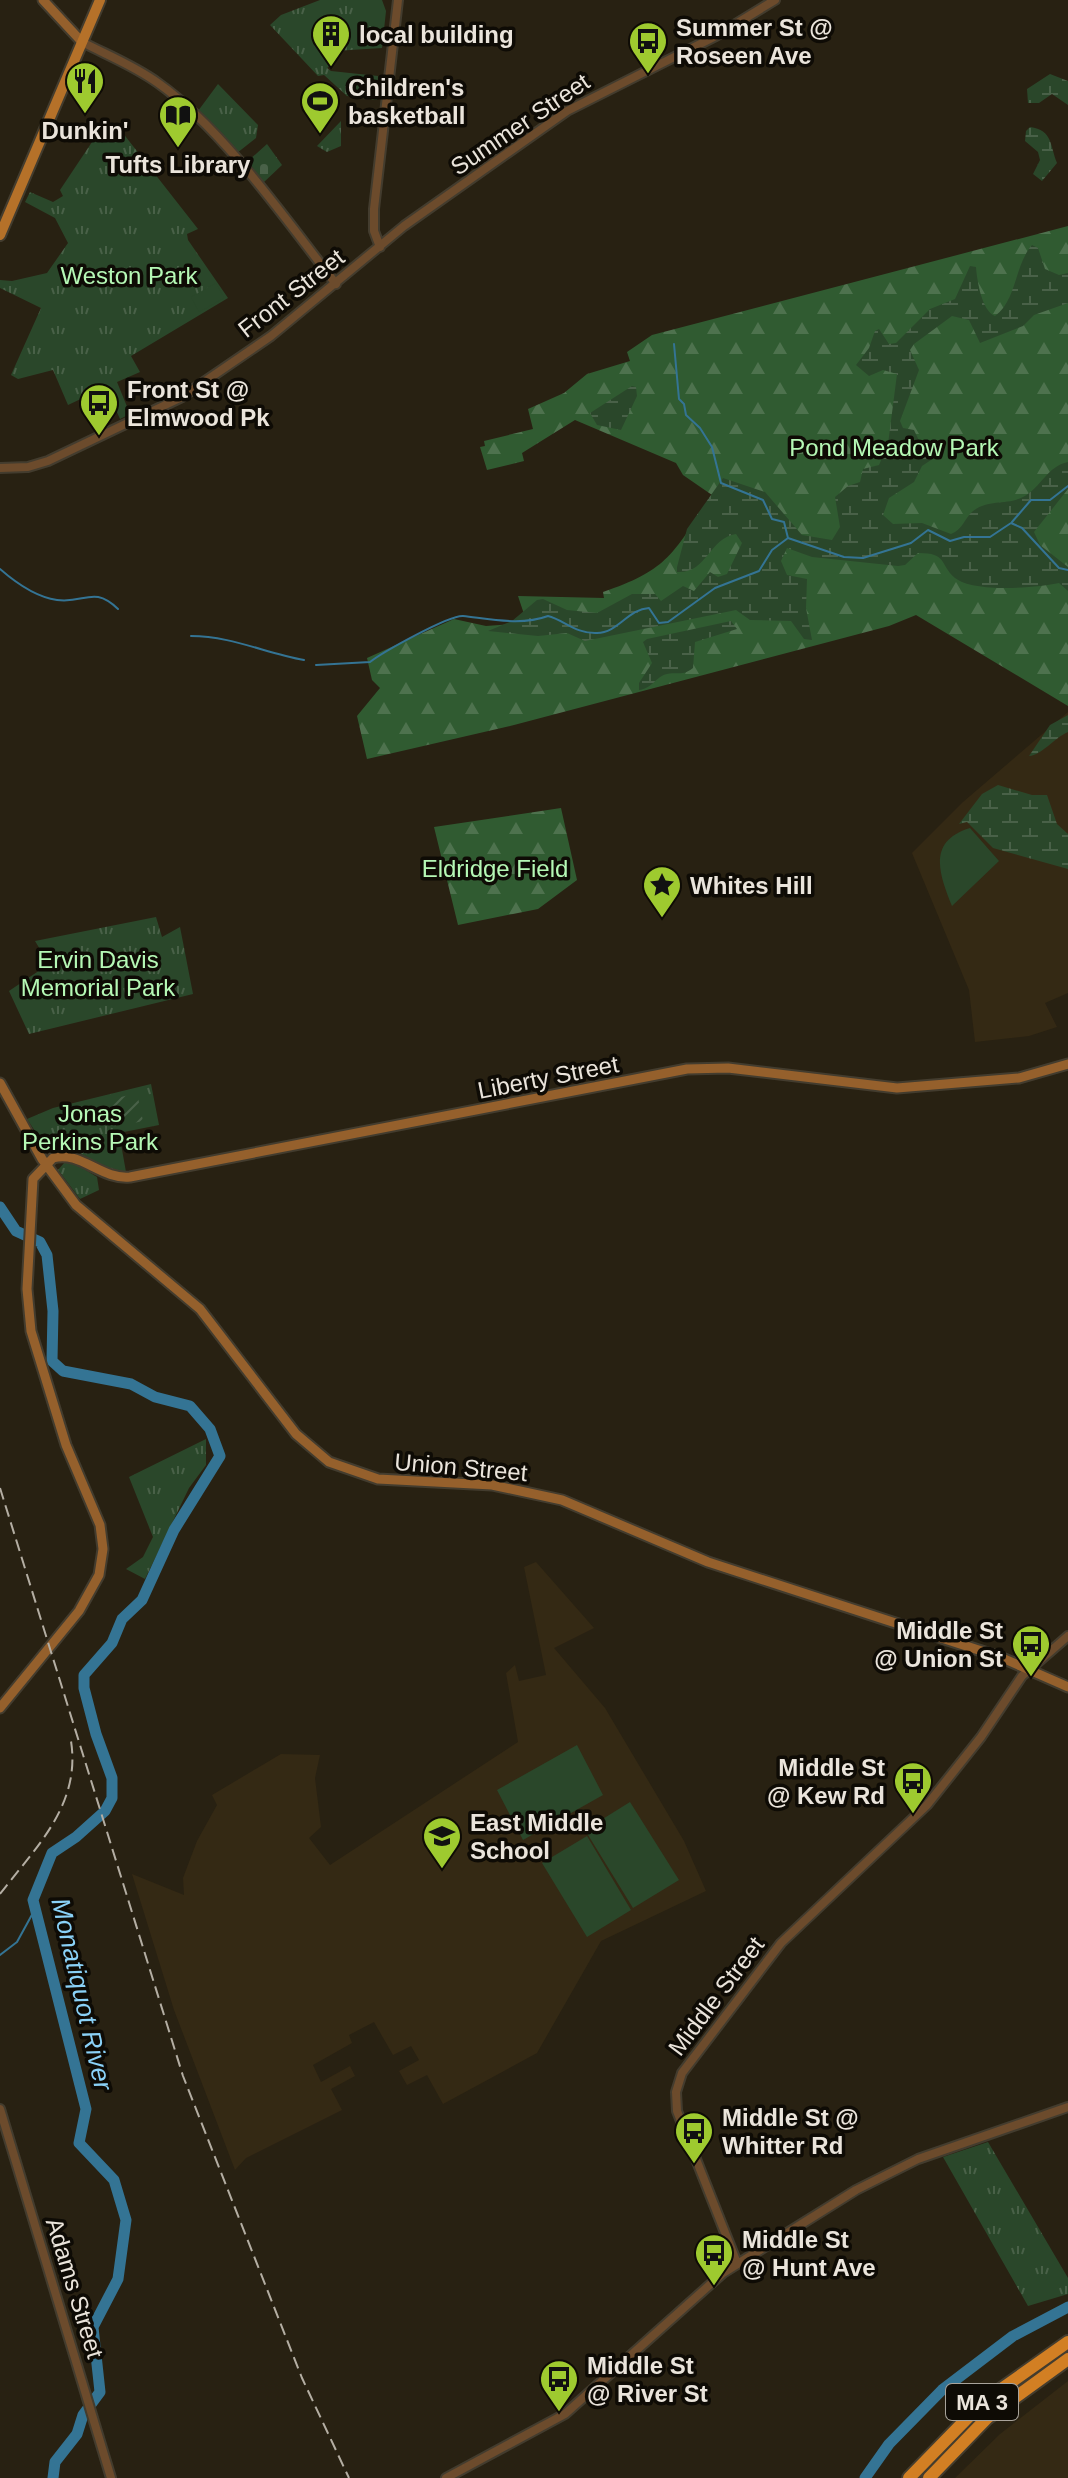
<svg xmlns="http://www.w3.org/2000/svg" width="1068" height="2478" viewBox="0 0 1068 2478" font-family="Helvetica,sans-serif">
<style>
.built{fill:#342914}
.forest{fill:url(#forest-firs)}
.wetland{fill:url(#wetland-marsh)}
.cemetery{fill:url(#cemetery-stones)}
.park{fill:url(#park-tufts)}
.garden{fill:url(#garden-furrows)}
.pitch{fill:#2a472a}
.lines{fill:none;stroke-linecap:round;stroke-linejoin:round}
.stream{stroke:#347494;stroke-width:2}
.river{stroke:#347494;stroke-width:11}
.tertiary-casing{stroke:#433c2e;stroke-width:12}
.secondary-casing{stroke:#433c2e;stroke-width:13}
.primary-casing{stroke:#433c2e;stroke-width:14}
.motorway-casing{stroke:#433c2e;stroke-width:16}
.tertiary{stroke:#6c4b2c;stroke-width:8}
.secondary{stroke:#95602c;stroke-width:9}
.primary{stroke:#b57129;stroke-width:10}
.motorway{stroke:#d27f23;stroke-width:12}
.rail{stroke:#b4aea3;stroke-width:2;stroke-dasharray:12 6;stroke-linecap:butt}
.labels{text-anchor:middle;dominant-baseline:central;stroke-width:7;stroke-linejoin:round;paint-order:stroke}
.shield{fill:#0e0b05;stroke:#a8a39b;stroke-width:2}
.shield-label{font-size:22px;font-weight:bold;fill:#eae4db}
.poi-label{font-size:24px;font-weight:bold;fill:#eae4db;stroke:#0e0b05;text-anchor:start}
.street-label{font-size:24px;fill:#eae4db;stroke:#0e0b05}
.park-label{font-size:24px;fill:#b5f8b5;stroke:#0e0b05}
.water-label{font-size:26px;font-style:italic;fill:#8ad1f7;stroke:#0e0b05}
</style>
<defs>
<pattern id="forest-firs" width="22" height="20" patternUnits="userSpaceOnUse" patternTransform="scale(2)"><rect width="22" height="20" fill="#305b31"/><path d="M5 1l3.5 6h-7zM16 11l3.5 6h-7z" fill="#4e724e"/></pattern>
<pattern id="wetland-marsh" width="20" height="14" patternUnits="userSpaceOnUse" patternTransform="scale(2)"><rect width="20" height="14" fill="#2a472a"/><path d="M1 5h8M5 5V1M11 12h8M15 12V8" fill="none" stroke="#496148"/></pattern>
<pattern id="cemetery-stones" width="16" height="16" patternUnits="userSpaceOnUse" patternTransform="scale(2)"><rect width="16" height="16" fill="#2a472a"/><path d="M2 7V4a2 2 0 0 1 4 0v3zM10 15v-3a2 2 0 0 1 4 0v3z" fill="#496148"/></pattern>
<pattern id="park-tufts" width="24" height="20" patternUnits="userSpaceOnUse" patternTransform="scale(2)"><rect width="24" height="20" fill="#2a472a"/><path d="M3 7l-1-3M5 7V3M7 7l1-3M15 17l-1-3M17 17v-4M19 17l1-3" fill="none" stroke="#496148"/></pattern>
<pattern id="garden-furrows" width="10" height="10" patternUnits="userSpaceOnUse" patternTransform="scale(2)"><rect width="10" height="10" fill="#2a472a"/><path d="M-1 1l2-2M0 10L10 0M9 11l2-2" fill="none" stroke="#496148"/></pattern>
</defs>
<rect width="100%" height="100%" fill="#282112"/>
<!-- built -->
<path class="built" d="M1068 712V993L1045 1003 1057 1027 1029 1036 975 1042 969 990 912 853 963 802Z
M536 1562 594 1628 554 1648 605 1708 684 1841 706 1891 601 1941 537 2053 443 2104 427 2075 407 2085 399 2071 419 2060 411 2046 393 2055 374 2022 349 2035 352 2043 313 2065 321 2082 350 2066 355 2076 331 2089 342 2110 246 2158 235 2170 174 2010 132 1874 184 1895 183 1878 197 1841 217 1805 212 1795 281 1754 320 1755 315 1778 321 1827 309 1838 330 1865 518 1742 506 1673 515 1665 519 1681 546 1675 524 1567Z
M1068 2381V2478H955L1000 2434Z"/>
<!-- forest -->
<path class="forest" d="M1068 226V706L916 615 889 626 514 725 367 759 357 716 380 688 372 680 367 658 454 619 486 626 527 623 518 596 604 598 603 592C671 569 673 552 712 495L683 475 676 463 575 420 522 453 524 461 487 470 480 447 485 446 484 441 533 429 528 409 564 393 587 374 630 361 627 352 652 335Z
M561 808 577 880 538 909 458 925 434 827Z"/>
<!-- wetland -->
<path class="wetland" d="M1050 74 1068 81V105L1052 94 1039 103H1028L1027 89Z
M1030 127C1053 130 1050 146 1057 163L1042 181 1033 174 1040 160 1038 152 1025 141 1026 131Z
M1032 245 1038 248 1045 269 1059 275 1068 273V303L1034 315 1023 326 980 343 969 320 952 316 914 344 910 350 919 370 900 421 903 428 914 430 923 449 934 458 922 466 914 482 889 498 883 515 893 524 922 523 951 534C963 529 964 519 973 511 988 499 1008 505 1023 497 1041 488 1047 466 1068 462V489L1034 532 1040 545 1068 567V591L1059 583C1036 588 974 593 955 578 939 564 948 553 918 553L905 565 898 566 812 557 787 548 781 561 787 575 807 579 806 608 812 640 804 639 791 621 750 620 736 610 585 641 567 633 538 636 488 631 512 621 537 600 543 599 567 610 597 613 632 594H655L661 601 683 586 694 591 710 572 718 577 727 574 742 543 736 534C709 538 707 574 677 572V567L687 529 723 478 765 492 802 535 832 540 840 527 835 497 848 486 860 482 863 469 879 465 888 444 897 374 883 370 869 376 856 365 869 348 875 331 879 329 889 344 896 343 930 309 955 299 970 266 976 267C977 281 982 311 995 316 1017 300 1014 266 1032 245Z
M632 386 636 387 637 396 621 430 597 425 590 413Z
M731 621 737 629 695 642 693 668C683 676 679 672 667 674 656 676 652 689 639 690V683L652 663 643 642 647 639Z
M1068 715V732C1054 738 1042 755 1029 756L1050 725Z
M998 785 1032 795H1047L1057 824 1068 834V869L993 848 967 822 959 824 982 794Z"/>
<!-- cemetery -->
<path class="cemetery" d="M267 144 282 165 263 183 248 161Z"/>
<!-- park -->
<path class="park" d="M320 0H382L386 11 382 48 335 51V61L327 68 331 71 378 76 377 100 347 96 324 75 318 76 270 25 281 15Z
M218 84 258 125 256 138 237 153 198 111Z
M106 121 122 132 198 229 187 234 188 240 228 298 131 356 140 372 117 382 130 414 120 419 106 387 68 405 53 370 18 379 11 375 41 308 0 288V280L12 281 47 273 68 243 55 218 25 202 30 192 53 202 63 196 60 190Z
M341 121V146L327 152 317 146Z
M156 917 162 937 180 927 193 994 29 1034 9 991 49 964 35 941Z
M151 1084 159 1125 119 1133 126 1172 112 1171 73 1150 46 1148 27 1119 53 1108Z
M65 1162 76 1164 97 1177 99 1190 80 1199 58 1170Z
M206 1439V1465L189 1488 145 1579 126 1569 143 1557 153 1537 129 1477Z
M988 2142 1068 2278V2294L1028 2306 943 2157Z"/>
<!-- garden -->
<path class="garden" d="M137 1093 143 1121 115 1127 109 1100Z"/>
<!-- pitch -->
<path class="pitch" d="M216 283 224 298 199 312 191 297Z
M970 828 999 861 952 906C939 874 927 841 970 828Z
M577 1745 603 1795 523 1840 497 1790Z
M630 1802 679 1880 633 1908 585 1830Z
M587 1836 631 1910 587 1937 542 1863Z"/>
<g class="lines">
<!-- stream -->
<path class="stream" d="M674 344 679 399 684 404 686 415 700 428 712 447 721 483 763 500 772 519 784 522 788 538
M1012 522 1031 500H1050L1068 486
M0 569C16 583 35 597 57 600 85 604 93 585 118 609
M191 636C231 636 265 653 304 660
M316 665 370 662C383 652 449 615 463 616 490 619 521 626 548 616 564 620 576 634 597 633 618 633 628 609 649 608L659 623 668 622 715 588 759 571 772 550 788 538 844 557 863 558 911 543 928 530 950 541 964 537H990L1011 523 1022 528 1059 568 1068 570
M0 1955 17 1942 34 1911"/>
<!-- river -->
<path class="river" d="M0 1207 16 1231 40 1242 47 1255 53 1311 52 1361 63 1371 131 1384 155 1397 190 1406 210 1429 220 1456 174 1530 142 1600 122 1619 112 1643 84 1675V1688L96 1734 112 1778V1798L105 1811 76 1837 52 1853 33 1900 86 2109 79 2143 114 2180 126 2220 118 2279 93 2327 100 2392 83 2415 77 2434 55 2462 53 2478
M865 2478 889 2444 942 2390 1013 2336 1068 2307"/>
<defs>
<path id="tertiary" d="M82 42C107 55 135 66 158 83 223 129 287 221 336 284
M380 247 374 231V209L398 0
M0 468 28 467 48 461 182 397 271 336 404 226 567 111 716 36 775 0
M0 2109 111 2478
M737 2263 677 2111 676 2092 682 2073 781 1943 927 1805 981 1737 1022 1676 1068 1636
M446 2478 565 2414 723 2273 856 2190 918 2159 1068 2107"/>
<path id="secondary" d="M43 0 82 42
M0 1083 42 1159 76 1205 200 1309 296 1434 329 1462 378 1479 492 1485 562 1500 708 1562 1000 1657 1068 1687
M0 1708 79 1611 99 1575 103 1549 100 1525 66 1445 31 1331 27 1289 33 1179 53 1158C80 1150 101 1180 130 1177L687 1069 728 1068 897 1088 1019 1078 1068 1064"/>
<path id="primary" d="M0 235 100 0"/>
<path id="motorway" d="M909 2478 983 2402 1068 2342
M929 2478 987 2418 1068 2359"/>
</defs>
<!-- tertiary casing -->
<use href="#tertiary" class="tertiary-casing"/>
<!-- secondary casing -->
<use href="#secondary" class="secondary-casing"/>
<!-- primary casing -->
<use href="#primary" class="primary-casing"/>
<!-- motorway casing -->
<use href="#motorway" class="motorway-casing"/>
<!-- tertiary -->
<use href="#tertiary" class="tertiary"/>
<!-- secondary -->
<use href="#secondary" class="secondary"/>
<!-- primary -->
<use href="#primary" class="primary"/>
<!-- motorway -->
<use href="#motorway" class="motorway"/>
<!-- rail -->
<path class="rail" d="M0 1488 183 2076 302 2378 349 2478
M0 1894C36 1847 81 1805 71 1741"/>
</g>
<!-- icons -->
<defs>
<symbol id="building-pin" viewBox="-11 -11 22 30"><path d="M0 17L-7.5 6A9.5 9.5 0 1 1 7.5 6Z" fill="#9eca2f" stroke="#0e0b05"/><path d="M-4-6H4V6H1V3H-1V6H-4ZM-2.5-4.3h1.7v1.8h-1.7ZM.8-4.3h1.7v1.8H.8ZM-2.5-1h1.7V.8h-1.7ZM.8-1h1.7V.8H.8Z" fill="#111"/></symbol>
<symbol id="bus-pin" viewBox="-11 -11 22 30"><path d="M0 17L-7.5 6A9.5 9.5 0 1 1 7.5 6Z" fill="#9eca2f" stroke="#0e0b05"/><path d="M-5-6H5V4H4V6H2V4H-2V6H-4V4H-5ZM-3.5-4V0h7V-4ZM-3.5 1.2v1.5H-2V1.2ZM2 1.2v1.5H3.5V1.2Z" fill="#111"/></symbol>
<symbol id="restaurant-pin" viewBox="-11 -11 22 30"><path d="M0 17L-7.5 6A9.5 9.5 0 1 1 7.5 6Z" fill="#9eca2f" stroke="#0e0b05"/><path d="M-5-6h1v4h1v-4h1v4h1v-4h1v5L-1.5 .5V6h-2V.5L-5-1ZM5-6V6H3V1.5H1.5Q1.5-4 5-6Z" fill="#111"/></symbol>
<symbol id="stadium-pin" viewBox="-11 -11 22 30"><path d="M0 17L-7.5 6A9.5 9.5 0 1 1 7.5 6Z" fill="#9eca2f" stroke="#0e0b05"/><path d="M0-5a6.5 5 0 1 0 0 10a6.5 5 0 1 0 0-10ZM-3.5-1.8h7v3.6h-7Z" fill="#111"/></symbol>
<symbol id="library-pin" viewBox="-11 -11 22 30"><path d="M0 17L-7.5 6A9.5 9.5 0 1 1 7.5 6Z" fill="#9eca2f" stroke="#0e0b05"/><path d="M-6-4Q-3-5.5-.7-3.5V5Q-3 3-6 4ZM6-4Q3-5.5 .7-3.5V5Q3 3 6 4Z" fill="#111"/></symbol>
<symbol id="sight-pin" viewBox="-11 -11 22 30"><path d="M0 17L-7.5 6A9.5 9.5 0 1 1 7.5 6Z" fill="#9eca2f" stroke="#0e0b05"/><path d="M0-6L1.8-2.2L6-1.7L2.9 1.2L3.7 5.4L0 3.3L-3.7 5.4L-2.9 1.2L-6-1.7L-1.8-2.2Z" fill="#111"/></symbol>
<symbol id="school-pin" viewBox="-11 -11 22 30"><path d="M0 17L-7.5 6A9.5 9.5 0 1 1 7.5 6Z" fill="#9eca2f" stroke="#0e0b05"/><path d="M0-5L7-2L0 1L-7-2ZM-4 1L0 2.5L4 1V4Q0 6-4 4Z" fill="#111"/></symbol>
</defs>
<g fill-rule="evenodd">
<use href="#building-pin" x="309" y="12" width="44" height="60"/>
<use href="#bus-pin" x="626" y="19" width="44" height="60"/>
<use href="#restaurant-pin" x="63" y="59" width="44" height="60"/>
<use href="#stadium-pin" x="298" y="79" width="44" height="60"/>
<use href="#library-pin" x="156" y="93" width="44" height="60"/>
<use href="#bus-pin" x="77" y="381" width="44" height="60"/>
<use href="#sight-pin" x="640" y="863" width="44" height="60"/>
<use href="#bus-pin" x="1009" y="1622" width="44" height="60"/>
<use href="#bus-pin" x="891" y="1759" width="44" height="60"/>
<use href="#school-pin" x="420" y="1814" width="44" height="60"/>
<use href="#bus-pin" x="672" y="2109" width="44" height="60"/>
<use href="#bus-pin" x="692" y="2231" width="44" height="60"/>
<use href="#bus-pin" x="537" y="2357" width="44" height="60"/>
</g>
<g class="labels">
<!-- shield labels -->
<rect class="shield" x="946" y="2384" width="72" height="36" rx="6"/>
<g class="shield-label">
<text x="982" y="2402">MA 3</text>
</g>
<!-- poi labels -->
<g class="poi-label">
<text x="676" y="27">Summer St @<tspan x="676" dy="28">Roseen Ave</tspan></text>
<text x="359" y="34">local building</text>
<text x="348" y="87">Children's<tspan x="348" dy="28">basketball</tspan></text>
<text x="85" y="130" text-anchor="middle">Dunkin'</text>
<text x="178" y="164" text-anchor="middle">Tufts Library</text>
<text x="127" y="389">Front St @<tspan x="127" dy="28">Elmwood Pk</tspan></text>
<text x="690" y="885">Whites Hill</text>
<text x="1003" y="1630" text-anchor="end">Middle St<tspan x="1003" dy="28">@ Union St</tspan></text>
<text x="885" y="1767" text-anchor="end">Middle St<tspan x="885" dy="28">@ Kew Rd</tspan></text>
<text x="470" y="1822">East Middle<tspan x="470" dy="28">School</tspan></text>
<text x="722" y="2117">Middle St @<tspan x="722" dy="28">Whitter Rd</tspan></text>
<text x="742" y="2239">Middle St<tspan x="742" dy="28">@ Hunt Ave</tspan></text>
<text x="587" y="2365">Middle St<tspan x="587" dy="28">@ River St</tspan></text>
</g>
<!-- street labels -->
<g class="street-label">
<text transform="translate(520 124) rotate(-34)">Summer Street</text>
<text transform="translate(291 293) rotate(-38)">Front Street</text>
<text transform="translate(548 1077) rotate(-11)">Liberty Street</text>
<text transform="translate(461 1467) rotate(5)">Union Street</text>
<text transform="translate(716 1996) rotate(-53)">Middle Street</text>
<text transform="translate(75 2288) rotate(73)">Adams Street</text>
</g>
<!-- park labels -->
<g class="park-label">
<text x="129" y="275">Weston Park</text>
<text x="894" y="447">Pond Meadow Park</text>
<text x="495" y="868">Eldridge Field</text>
<text x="98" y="959">Ervin Davis<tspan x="98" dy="28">Memorial Park</tspan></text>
<text x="90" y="1113">Jonas<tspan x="90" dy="28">Perkins Park</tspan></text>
</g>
<!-- water labels -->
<g class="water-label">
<text transform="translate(82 1994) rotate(77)">Monatiquot River</text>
</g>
</g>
</svg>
